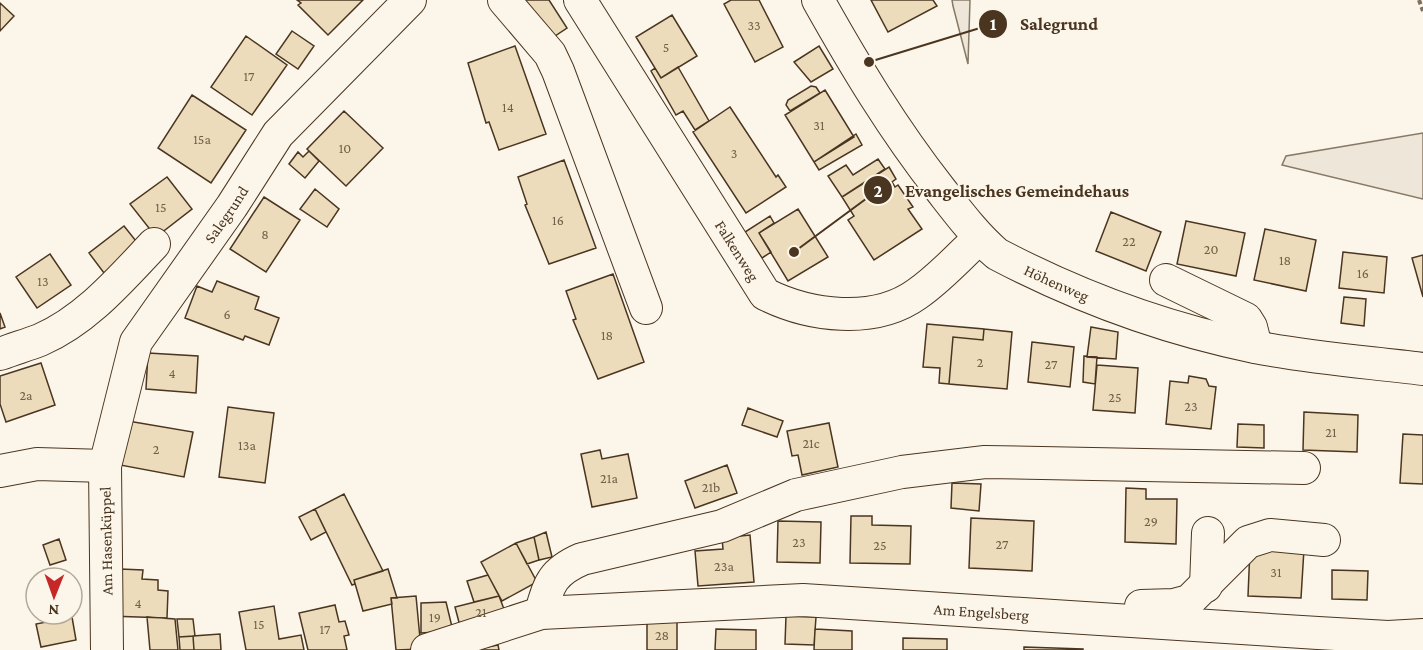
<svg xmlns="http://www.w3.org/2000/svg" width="1423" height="650" viewBox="0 0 1423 650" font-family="'Crimson Pro',serif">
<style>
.green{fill:#ede6d9;stroke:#887966;stroke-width:1.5}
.building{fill:#ecdcbc;stroke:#4a3520;stroke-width:1.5}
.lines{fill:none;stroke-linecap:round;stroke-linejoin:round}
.minor-casing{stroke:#4a3520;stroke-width:34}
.path{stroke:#7f6f5c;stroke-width:4;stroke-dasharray:4.5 3;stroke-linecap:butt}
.minor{stroke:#fbf6e9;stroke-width:32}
.labels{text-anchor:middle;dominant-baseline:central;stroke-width:4.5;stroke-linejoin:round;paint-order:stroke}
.number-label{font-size:14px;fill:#725f47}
.street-label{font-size:16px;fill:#4a3520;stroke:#fbf6e9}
.leader{fill:none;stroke:#4a3520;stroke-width:2}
.callout-dot{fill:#4a3520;stroke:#fbf6e9;stroke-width:2}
.mark-label{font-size:18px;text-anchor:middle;font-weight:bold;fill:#fff}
.callout-label{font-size:18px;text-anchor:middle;font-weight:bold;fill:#4a3520;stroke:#fbf6e9;stroke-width:4.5;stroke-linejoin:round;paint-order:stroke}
</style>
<rect width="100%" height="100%" fill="#fbf6e9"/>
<!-- green -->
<path class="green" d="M952 0H970L968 64 953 6Z
M1423 133V199L1282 165 1286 156Z"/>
<!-- building -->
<path class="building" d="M297 0H363L328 35 298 5 301 3Z
M520 0H549L567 28 546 42Z
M731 0H759L783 47 755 62 724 4Z
M871 0H933L937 6 888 32Z
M0 3 14 16 0 31Z
M672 15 697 56 661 78 636 37Z
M292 31 314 46 298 69 276 54Z
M246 36 287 65 252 115 211 87Z
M515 46 546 134 499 150 489 122 486 123 468 63Z
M819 46 833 69 811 82 794 62Z
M678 67 709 121 695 130 683 111 676 115 651 71 655 68 661 78Z
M811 86 816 87 820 93 790 111 786 105 788 100Z
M825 90 854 137 814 162 785 115Z
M192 95 246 130 211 183 158 148Z
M730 107 776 177 778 175 786 187 746 213 693 132Z
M344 111 383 148 346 186 307 149Z
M856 134 862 145 819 170 814 162Z
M309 151 319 161 305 178 289 164 298 152 303 157Z
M878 159 885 169 842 197 828 176 846 165 853 175Z
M564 160 596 248 549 264 525 205 527 204 518 177Z
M889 167 896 179 892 182 895 187 898 185 913 207 908 209 922 229 874 260 848 220 854 216 842 197Z
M167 177 192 209 156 237 130 204Z
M315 189 339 209 327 227 300 209Z
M264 197 300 220 266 272 230 249Z
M798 209 828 257 788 281 759 233Z
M1111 212 1161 232 1146 271 1096 251Z
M770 216 774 223 759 233 771 252 762 258 745 232Z
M1186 221 1245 233 1236 276 1177 264Z
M124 226 140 246 104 273 89 253Z
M1265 229 1316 240 1306 291 1254 280Z
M1343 252 1387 257 1384 293 1339 288Z
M50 254 71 285 37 308 16 277Z
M1423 255V297L1412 258Z
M613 274 644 362 598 379 573 320 576 319 566 291Z
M217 281 259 297 255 309 279 318 269 345 245 336 243 340 185 318 197 286 212 292Z
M1344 297 1366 299 1364 326 1341 323Z
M0 313 5 327 0 329Z
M927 324 984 329 983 340 953 337 949 384 939 383 940 368 923 367Z
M1091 327 1118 332 1116 359 1087 357Z
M984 329 1012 332 1007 389 949 384 953 337 983 340Z
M1032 342 1074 347 1070 387 1028 382Z
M148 353 198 356 196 393 146 389Z
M1084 356 1097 357 1095 384 1083 382Z
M41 363 55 405 6 422 0 404V376Z
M1097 365 1138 368 1135 413 1093 410Z
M1189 376 1206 379 1209 386 1216 387 1211 429 1166 424 1170 381 1188 383Z
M228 407 274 413 265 483 219 477Z
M748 408 783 421 777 437 742 425Z
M1304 412 1358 415 1357 452 1303 450Z
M128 421 193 432 184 477 120 465Z
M829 423 838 467 802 475 798 455 792 456 787 431Z
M1238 424 1264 425V448L1237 447Z
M1403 434 1423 435V484L1400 483Z
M600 450 602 459 628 454 637 498 592 507 581 454Z
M727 465 737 493 695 508 685 481Z
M952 483 981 484 979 511 951 508Z
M1126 488 1146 489V499H1177L1176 544 1125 542Z
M344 494 383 571 354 580 355 584 352 585 315 509Z
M315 509 326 532 311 540 299 517Z
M851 516H872V525L911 526 910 564 850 563Z
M971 518 1034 521 1032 571 969 568Z
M778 521 821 522 820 563 777 562Z
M546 532 552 557 539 560 534 537Z
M750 535 754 582 698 586 695 551 723 549 722 538Z
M534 537 539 560 527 564 516 543Z
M59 539 66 560 50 565 43 545Z
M516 543 537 582 502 601 481 562Z
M1250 548 1304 549 1301 598 1248 596Z
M120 569 143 570 142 579 158 580V590L168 591 167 618 109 616Z
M388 569 397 598H391L392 604 363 611 354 580Z
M1332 570 1368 571 1367 600 1332 599Z
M488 575 499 596 474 602 467 581Z
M416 596 421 649 396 650 391 598Z
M499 596 507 617 461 630 455 607Z
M446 602 453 631 421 633V603Z
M335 605 339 622 345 621 349 635 344 636 347 650H308L299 613Z
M274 606 279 639 301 635 304 650H246L239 612Z
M786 616 816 617 814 645 785 644Z
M72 617 76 640 41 647 36 624Z
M147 617 175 619 178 650H150Z
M177 619H193L195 636 179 637Z
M647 621H677V650H647Z
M716 629 756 630V650H715Z
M815 629 852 631V650H814Z
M220 634 221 650H194L193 636Z
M193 636 194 650H180L179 637Z
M903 638 947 639V650H903Z
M498 645 499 650H472Z
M1024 647 1083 649V650H1024Z"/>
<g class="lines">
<defs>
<g id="minor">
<path d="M504 0 550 54 558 71 646 308"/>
<path id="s1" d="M580 0 765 294C809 316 874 325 917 294 939 279 959 257 979 238"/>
<path id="s2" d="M818 0C855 66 893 129 940 189 958 212 975 235 997 254 1077 296 1167 329 1255 347 1310 358 1367 362 1423 369"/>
<path d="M1166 280 1246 319 1251 327 1256 347"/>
<path d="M0 354C13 349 27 345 40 340 86 320 120 280 154 244"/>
<path d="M0 471 37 464 105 466"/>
<path d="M1206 586 1208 533"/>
<path d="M1141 606 1174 605 1189 601 1248 542 1270 535 1324 540"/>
<path d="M541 613C548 583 554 571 582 559L722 526 796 495 902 472 985 462 1304 468"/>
<path id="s3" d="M107 650 105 466 136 342 232 206 278 134 410 0"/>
<path id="s4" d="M427 650 541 613 803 600 1318 633 1388 637 1423 635"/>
</g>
</defs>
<!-- minor casing -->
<use href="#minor" class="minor-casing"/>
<!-- path -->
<path class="path" d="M1419 0 1423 11"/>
<!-- minor -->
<use href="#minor" class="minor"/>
</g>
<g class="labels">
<!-- number labels -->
<g class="number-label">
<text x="754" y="25">33</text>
<text x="666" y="47">5</text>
<text x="249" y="76">17</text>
<text x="508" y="107">14</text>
<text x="819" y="125">31</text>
<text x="202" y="139">15a</text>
<text x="345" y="148">10</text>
<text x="734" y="153">3</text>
<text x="161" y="207">15</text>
<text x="558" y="220">16</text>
<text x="265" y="234">8</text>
<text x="1129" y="241">22</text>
<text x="1211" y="249">20</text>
<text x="1285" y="260">18</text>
<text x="1363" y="273">16</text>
<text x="43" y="281">13</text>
<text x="227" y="314">6</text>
<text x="607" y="335">18</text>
<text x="980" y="362">2</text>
<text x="1051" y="364">27</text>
<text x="172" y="373">4</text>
<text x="26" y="395">2a</text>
<text x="1115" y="397">25</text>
<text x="1191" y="406">23</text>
<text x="1331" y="432">21</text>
<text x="811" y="443">21c</text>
<text x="247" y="445">13a</text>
<text x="156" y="449">2</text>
<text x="609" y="478">21a</text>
<text x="711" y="487">21b</text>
<text x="1151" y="521">29</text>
<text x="799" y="542">23</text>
<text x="1002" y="544">27</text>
<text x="880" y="545">25</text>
<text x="724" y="566">23a</text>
<text x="1276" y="572">31</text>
<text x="138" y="603">4</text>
<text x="481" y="612">21</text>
<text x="435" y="617">19</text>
<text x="259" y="624">15</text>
<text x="325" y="629">17</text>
<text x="662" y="635">28</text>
</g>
<!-- street labels -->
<g class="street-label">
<text stroke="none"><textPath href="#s3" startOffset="468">Salegrund</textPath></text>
<text stroke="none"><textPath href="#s1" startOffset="296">Falkenweg</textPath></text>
<text stroke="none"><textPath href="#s2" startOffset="378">Höhenweg</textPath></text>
<text transform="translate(106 541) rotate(-91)">Am Hasenküppel</text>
<text stroke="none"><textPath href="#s4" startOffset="561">Am Engelsberg</textPath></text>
</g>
</g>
<!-- callouts -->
<path class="leader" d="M869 62L993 24M794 252L878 190"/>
<g class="callout-dot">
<circle cx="869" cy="62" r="6"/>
<circle cx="794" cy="252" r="6"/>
<circle cx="993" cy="24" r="15"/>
<circle cx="878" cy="190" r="15"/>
</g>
<g class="mark-label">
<text x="993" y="30">1</text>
<text x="878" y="197">2</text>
</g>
<g class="callout-label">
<text x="1059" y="30">Salegrund</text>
<text x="1017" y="197">Evangelisches Gemeindehaus</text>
</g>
<!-- north arrow -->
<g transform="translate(54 596) rotate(181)"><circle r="28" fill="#fbf6e9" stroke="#b4a999" stroke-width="1.5"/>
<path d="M0-4.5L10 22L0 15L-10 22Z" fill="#c62828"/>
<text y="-9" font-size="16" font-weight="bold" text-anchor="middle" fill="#4a3520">N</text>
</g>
</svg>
